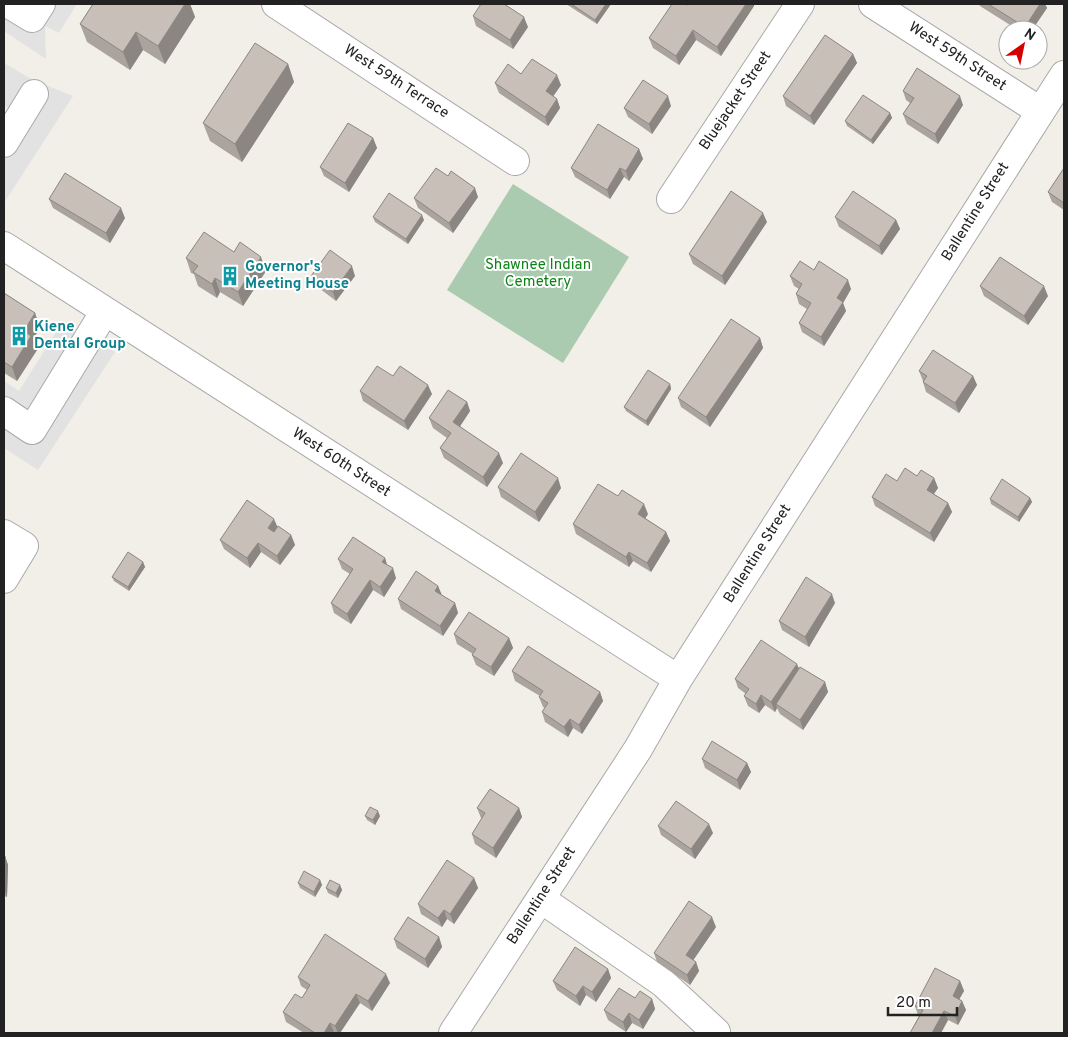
<svg xmlns="http://www.w3.org/2000/svg" width="1068" height="1037" viewBox="0 0 1068 1037" font-family="Overpass,sans-serif">
<style>
.cemetery{fill:#aacbaf}
.parking{fill:#e2e2e2}
.lines{fill:none;stroke-linecap:round;stroke-linejoin:round}
.minor-casing{stroke:#a9a9a9;stroke-width:30}
.minor{stroke:#fff;stroke-width:28}
.wall{fill:#aba49e}
.shaded-wall{fill:#8b8681}
.building{fill:#c7bfb8;stroke:#8b8681}
.labels{text-anchor:middle;dominant-baseline:central;stroke-width:4;stroke-linejoin:round;paint-order:stroke}
.street-label{font-size:15px;fill:#222;stroke:#fff}
.park-label{font-size:15px;fill:#0c8416;stroke:#fff}
.culture-label{font-size:15px;font-weight:bold;fill:#0d838f;stroke:#fff;text-anchor:start}
</style>
<rect width="100%" height="100%" fill="#f2efe9"/>
<!-- cemetery -->
<path class="cemetery" d="M513 184 629 257 563 363 447 290Z"/>
<!-- parking -->
<path class="parking" d="M16 4H77L59 33 45 26 46 59 4 31V6Z
M4 63 33 80 73 96 4 203V159L27 121 4 105Z
M63 321 115 352 38 470 4 448V381L19 391Z"/>
<g class="lines">
<defs>
<path id="minor" d="M9 4 32 18 41 4
M276 4 515 161
M873 4 1040 111
M4 143 34 94
M671 199 800 4
M4 246 678 679
M4 411 32 430 105 311
M4 534 24 546 4 579
M541 899 663 983 716 1032
M453 1033 638 749 678 679 1064 75"/>
</defs>
<!-- minor casing -->
<use href="#minor" class="minor-casing"/>
<!-- minor -->
<use href="#minor" class="minor"/>
</g>
<!-- wall -->
<path class="wall" d="M93 4H190L195 17 165 64 143 50 130 70 87 42 80 24Z
M566 4H611L597 24Z
M979 4H1045L1047 8 1032 30H1018L980 6Z
M688 5 754 6 721 56 696 40 679 65 653 48 649 38Z
M473 16 528 27 513 49 476 26Z
M853 54 857 63 814 125 786 106 783 96Z
M288 64 294 82 242 162 210 141 203 123Z
M521 74 561 85 553 96 557 99 560 108 548 126 499 93 495 83Z
M903 91 963 105 938 144 907 124 903 114 910 103 906 100Z
M671 106 652 134 628 117 624 108Z
M890 113 892 118 873 144 847 126 845 121Z
M373 138 377 148 349 192 324 176 320 167Z
M639 149 643 159 629 181 624 177 610 199 575 177 571 168Z
M1064 168V210L1052 202 1048 192Z
M478 197 453 233 418 208 414 198Z
M49 199 125 218 110 243 53 208Z
M373 217 424 220 408 244 375 222Z
M835 217 896 220 900 229 882 255 839 227Z
M767 222 725 285 693 264 689 254Z
M234 252 266 271 243 306 220 292 217 298 198 286 194 274 191 273 186 258Z
M814 270 851 289 843 303 846 311 824 346 802 332 799 323 807 309 799 304 796 294 799 289 794 286 790 276Z
M311 276H355L336 301 315 285Z
M980 286 1048 296 1028 325 984 296Z
M4 293 35 313 40 328 33 339 37 350 17 381 4 373Z
M760 338 763 348 710 427 681 407 678 398Z
M919 371 973 376 977 385 959 413 926 392 923 382V381Z
M393 376 432 394 408 430 363 401 360 391Z
M670 384 671 389 648 426 626 411 624 407Z
M467 402 470 411 460 426 503 463 487 487 444 458 440 448 447 438 433 428 429 418Z
M917 476 934 478 938 488 934 494 948 503 952 512 934 542 875 506 872 497 897 481Z
M498 487 561 488 539 522 501 497Z
M1030 498 1032 502 1019 522 991 504 990 499Z
M648 514 645 518 666 532 670 541 651 572 633 561 629 567 576 534 573 524Z
M277 527 291 535 295 545 280 565 261 552 250 568 224 549 220 540Z
M385 558 387 565 396 578 384 597 373 590 351 624 334 613 331 603 350 574 342 569 338 559Z
M143 562 145 567 129 591 114 581 112 577Z
M438 586 441 595 455 603 458 613 443 636 401 609 398 599Z
M835 603 809 647 782 630 779 621Z
M454 634 509 638 513 648 494 676 476 665 472 655 473 654 457 644Z
M799 669 825 682 828 692 803 730 780 714 777 708 775 712 765 705 759 713 748 706 744 696 746 694 738 688 735 679Z
M512 671 600 692 603 701 582 734 573 728 568 737 545 722 542 712 545 708 543 707 539 697 540 696 515 681Z
M702 759 747 763 751 772 740 790 705 768Z
M477 808H519L522 817 496 858 475 844 472 834 482 818H481Z
M365 816H380L375 825 367 820Z
M658 826 713 833 695 859 661 835Z
M4 856H5L8 865 7 897 4 896Z
M474 878 478 888 454 924 447 919 442 927 421 914 418 904Z
M320 880 322 885 315 897 300 888 298 883Z
M340 885 342 890 338 898 328 893 326 888Z
M716 927 693 960 696 962 699 971 690 985 657 962 654 953Z
M439 937 442 947 428 968 397 948 394 939Z
M608 969 611 978 596 1002 586 995 580 1006 557 990 553 981Z
M298 977 390 983 372 1011 360 1003 340 1033H335L334 1032 333 1033H304L286 1022 283 1012 302 998 307 990 301 986Z
M960 981 964 991 959 999 962 1001 966 1010 958 1025 948 1020 941 1033H910L919 1016 918 1015 915 1006Z
M635 998 652 999 655 1009 643 1029 632 1023 626 1032 608 1020 604 1010Z"/>
<!-- shaded-wall -->
<path class="shaded-wall" d="M185 4H190L195 17 165 64 158 46Z
M606 4H611L597 24 595 20Z
M746 4H754V6L721 56 717 47Z
M1040 4H1045L1047 8 1032 30H1026L1025 27Z
M524 17 528 27 513 49 510 40Z
M693 30 696 40 679 65 676 56Z
M136 32 143 50 130 70 123 52Z
M853 54 857 63 814 125 810 116Z
M288 64 294 82 242 162 235 144Z
M557 75 561 85 550 101 546 91Z
M668 96 671 106 652 134 649 124Z
M960 96 963 105 938 144 935 134Z
M557 99 560 108 548 126 545 117Z
M890 113 892 118 873 144 871 140Z
M373 138 377 148 349 192 345 183Z
M639 149 643 159 629 181 626 171Z
M620 168 624 177 610 199 607 190Z
M475 188 478 197 453 233 449 223Z
M121 208 125 218 110 243 106 233Z
M763 213 767 222 725 285 722 276Z
M422 215 424 220 408 244 406 239Z
M896 220 900 229 882 255 879 246Z
M261 257 266 271 243 306 238 292Z
M352 266 355 276 336 301 333 292Z
M215 278 220 292 217 298 212 284Z
M848 280 851 289 843 303 846 311 824 346 821 337 837 298Z
M1044 286 1048 296 1028 325 1024 316Z
M35 313 40 328 33 339 37 350 17 381 12 367 24 331Z
M760 338 763 348 710 427 706 417Z
M973 376 977 385 959 413 955 403Z
M670 384 671 389 648 426 646 421Z
M428 385 432 394 408 430 404 421Z
M467 402 470 411 457 431 453 422Z
M499 453 503 463 487 487 483 477Z
M558 478 561 488 539 522 535 512Z
M934 478 938 488 930 499 927 490Z
M1030 498 1032 502 1019 522 1018 517Z
M948 503 952 512 934 542 930 533Z
M644 504 648 514 642 524 638 514Z
M274 519 278 528 272 537 268 528Z
M666 532 670 541 651 572 647 563Z
M291 535 295 545 280 565 277 556Z
M258 543 261 552 250 568 247 558Z
M629 552 633 561 629 567 626 557Z
M385 558 388 568 382 562Z
M143 562 145 567 129 591 128 587Z
M393 568 396 578 384 597 380 587Z
M370 580 373 590 351 624 347 614Z
M438 586 442 595 435 591Z
M832 594 835 603 809 647 805 637Z
M455 603 458 613 443 636 440 626Z
M509 638 513 648 494 676 491 667Z
M797 664 801 673 776 704 777 708 775 712 771 702Z
M825 682 828 692 803 730 800 720Z
M600 692 603 701 582 734 579 725Z
M761 695 765 705 759 713 756 704Z
M570 719 573 728 568 737 564 727Z
M747 763 751 772 740 790 737 780Z
M519 808 522 817 496 858 493 848Z
M378 811 380 816 375 825 373 820Z
M709 824 713 833 695 859 691 849Z
M5 856 8 865 7 897 4 888Z
M474 878 478 888 454 924 450 914Z
M320 880 322 885 315 897 314 892Z
M340 885 342 890 338 898 336 893Z
M444 910 447 919 442 927 438 918Z
M712 917 716 927 690 965 686 955Z
M439 937 442 947 428 968 425 959Z
M696 962 699 971 690 985 687 975Z
M608 969 611 978 596 1002 592 992Z
M386 974 390 983 372 1011 368 1001Z
M960 981 964 991 956 1005 953 996Z
M583 986 586 995 580 1006 576 996Z
M356 994 360 1003 340 1033H338L335 1026Z
M652 999 655 1009 643 1029 639 1020Z
M962 1001 966 1010 958 1025 955 1016Z
M944 1011 948 1020 941 1033H932Z
M629 1013 632 1023 626 1032 623 1022Z
M330 1023 334 1032 333 1033H324Z"/>
<!-- building -->
<path class="building" d="M93 4H185L158 46 136 32 123 52 80 24Z
M481 4H504L524 17 510 40 473 16Z
M571 4H606L595 20Z
M672 4H686L688 5 689 4H746L717 47 693 30 676 56 649 38Z
M988 4H1040L1025 27Z
M825 35 853 54 810 116 783 96Z
M255 43 288 64 235 144 203 123Z
M532 59 557 75 546 91 557 99 545 117 495 83 508 64 521 74Z
M917 68 960 96 935 134 903 114 914 98 903 91Z
M643 80 668 96 649 124 624 108Z
M863 95 890 113 871 140 845 121Z
M348 123 373 138 345 183 320 167Z
M598 124 639 149 626 171 620 168 607 190 571 168Z
M436 168 448 176 451 171 475 188 449 223 414 198Z
M1064 168V203L1048 192Z
M65 173 121 208 106 233 49 199Z
M731 191 763 213 722 276 689 254Z
M853 191 896 220 879 246 835 217Z
M389 193 422 215 406 239 373 217Z
M204 232 234 252 240 242 261 257 238 292 215 278 212 284 193 272 198 266 186 258Z
M330 250 352 266 333 292 311 276Z
M1000 257 1044 286 1024 316 980 286Z
M800 261 814 270 819 261 848 280 837 298 843 302 821 337 799 323 811 303 796 294 802 284 790 276Z
M4 293 35 313 24 331 31 336 12 367 4 362Z
M731 319 760 338 706 417 678 398Z
M933 350 973 376 955 403 923 382 927 376 919 371Z
M377 366 393 376 400 366 428 385 404 421 360 391Z
M648 370 670 384 646 421 624 407Z
M448 390 467 402 453 422 499 453 483 477 440 448 451 433 429 418Z
M521 453 558 478 535 512 498 487Z
M905 468 917 476 921 470 934 478 927 490 948 503 930 533 872 497 886 474 897 481Z
M1002 479 1030 498 1018 517 990 499Z
M598 484 618 496 622 490 644 504 638 514 666 532 647 563 629 552 626 557 573 524Z
M247 500 274 519 268 528 274 532 278 526 291 535 277 556 258 543 247 558 220 540Z
M353 537 385 558 382 562 393 568 380 587 370 580 347 614 331 603 353 569 338 559Z
M128 552 143 562 128 587 112 577Z
M416 571 438 586 435 591 455 603 440 626 398 599Z
M806 577 832 594 805 637 779 621Z
M469 612 509 638 491 667 472 655 476 649 454 634Z
M761 640 797 664 771 702 761 695 756 704 744 696 749 689 735 679Z
M528 646 600 692 579 725 570 719 564 727 542 712 548 703 539 697 543 691 512 671Z
M800 667 825 682 800 720 776 704Z
M712 741 747 763 737 780 702 759Z
M490 789 519 808 493 848 472 834 485 813 477 808Z
M676 801 709 824 691 849 658 826Z
M370 807 378 811 373 820 365 816Z
M4 856H5L4 879Z
M447 860 474 878 450 914 444 910 438 918 418 904Z
M304 871 320 880 314 892 298 883Z
M330 880 340 885 336 893 326 888Z
M689 901 712 917 686 955 696 962 687 975 654 953Z
M408 917 439 937 425 959 394 939Z
M325 934 386 974 368 1001 356 994 335 1026 330 1023 324 1033H315L283 1012 295 994 302 998 310 985 298 977Z
M575 947 608 969 592 992 583 986 576 996 553 981Z
M935 968 960 981 953 996 962 1001 955 1016 944 1011 932 1033H910L923 1010 915 1006Z
M619 988 635 998 640 991 652 999 639 1020 629 1013 623 1022 604 1010Z"/>
<!-- icons -->
<defs>
<symbol id="building-bare" viewBox="-9 -9 18 18"><path d="M-4-6H4V6H1V3H-1V6H-4ZM-2.5-4.3h1.7v1.8h-1.7ZM.8-4.3h1.7v1.8H.8ZM-2.5-1h1.7V.8h-1.7ZM.8-1h1.7V.8H.8Z" fill="#0f9aa8" stroke="#fff" stroke-width="2.5" paint-order="stroke"/></symbol>
</defs>
<g fill-rule="evenodd">
<use href="#building-bare" x="216" y="262" width="28" height="28"/>
<use href="#building-bare" x="5" y="322" width="28" height="28"/>
</g>
<g class="labels">
<!-- street labels -->
<g class="street-label">
<text transform="translate(957 57) rotate(33)">West 59th Street</text>
<text transform="translate(396 82) rotate(33)">West 59th Terrace</text>
<text transform="translate(736 101) rotate(-56)">Bluejacket Street</text>
<text transform="translate(976 212) rotate(-58)">Ballentine Street</text>
<text transform="translate(341 463) rotate(33)">West 60th Street</text>
<text transform="translate(758 554) rotate(-58)">Ballentine Street</text>
<text transform="translate(542 896) rotate(-57)">Ballentine Street</text>
</g>
<!-- park labels -->
<g class="park-label">
<text x="538" y="265">Shawnee Indian<tspan x="538" dy="17">Cemetery</tspan></text>
</g>
<!-- culture labels -->
<g class="culture-label">
<text x="245" y="267">Governor's<tspan x="245" dy="17">Meeting House</tspan></text>
<text x="34" y="327">Kiene<tspan x="34" dy="17">Dental Group</tspan></text>
</g>
</g>
<!-- border -->
<rect width="1068" height="1037" fill="none" stroke="#222222" stroke-width="10"/>
<!-- north arrow -->
<g transform="translate(1023 45) rotate(33)"><circle r="24" fill="#ffffff" stroke="#a7a7a7"/>
<path d="M0-4L9 19L0 12L-9 19Z" fill="#d40000"/>
<text y="-8" font-size="14" font-weight="bold" text-anchor="middle" fill="#222222">N</text>
</g>
<!-- scale -->
<path d="M888 1007v8h69v-8" fill="none" stroke="#222222" stroke-width="2.5"/>
<text x="896" y="1007" font-size="15" fill="#222222" stroke="#ffffff" stroke-width="4" paint-order="stroke">20 m</text>
</svg>
